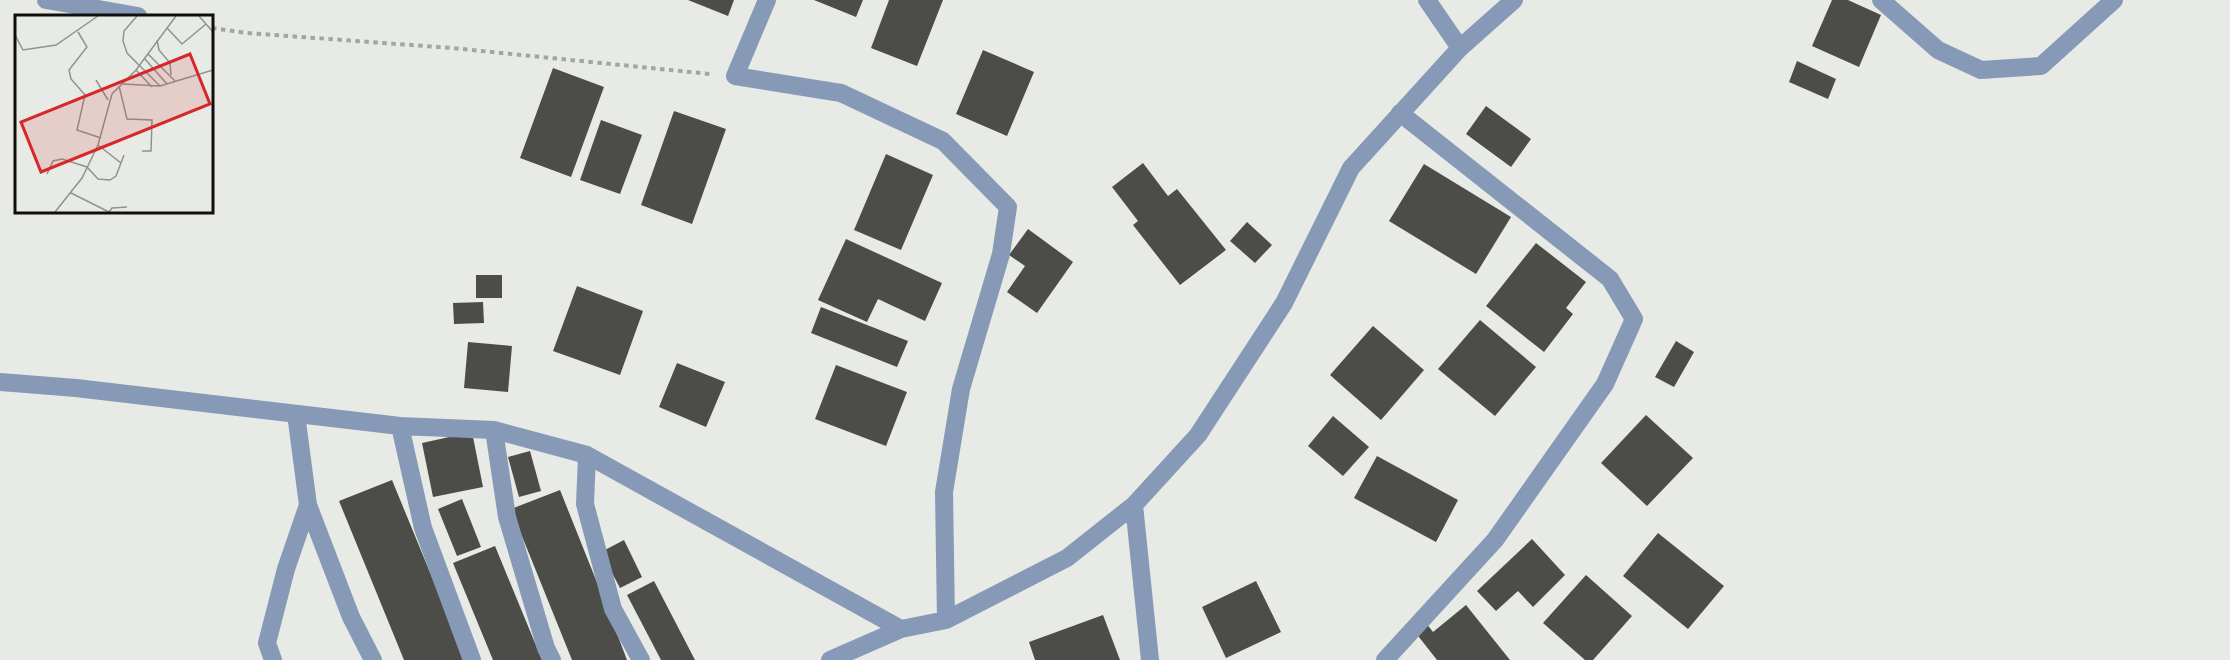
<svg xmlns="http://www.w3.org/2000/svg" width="2230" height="660" viewBox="0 0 2230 660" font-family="Commissioner,sans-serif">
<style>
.building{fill:#4c4d49}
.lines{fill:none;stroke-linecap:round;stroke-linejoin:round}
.path{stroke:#a3a5a1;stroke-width:4;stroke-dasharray:4.5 4.5;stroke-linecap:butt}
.minor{stroke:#8699b6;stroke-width:18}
.inset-road{fill:none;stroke:#91938f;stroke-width:1.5}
.view{fill:#d62828;fill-opacity:0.15;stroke:#d62828;stroke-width:3}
.inset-edge{fill:none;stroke:#0f100e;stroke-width:3}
</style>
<rect width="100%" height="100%" fill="#e8eae5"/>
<!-- building -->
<path class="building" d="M688 0H734L728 16Z
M814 0H863L856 17Z
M889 0H943L917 66 871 48Z
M1832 0H1848L1881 15 1859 67 1812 46Z
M983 50 1034 72 1007 136 956 114Z
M1797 61 1836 79 1828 99 1789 82Z
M553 68 604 87 571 177 520 158Z
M1486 106 1531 139 1511 167 1466 134Z
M674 111 726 129 692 224 641 205Z
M601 120 642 135 620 194 580 180Z
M886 154 933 175 901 250 854 230Z
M1143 163 1168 196 1177 189 1226 250 1180 285 1133 225 1138 221 1112 187Z
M1424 164 1511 217 1476 274 1389 221Z
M1247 222 1272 245 1255 263 1230 241Z
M1028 229 1073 262 1037 313 1007 292 1025 266 1009 255Z
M846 239 942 283 925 321 878 299 867 322 818 300Z
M1536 243 1586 282 1566 308 1573 314 1544 352 1486 306Z
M476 275H502V298H476Z
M577 286 643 311 620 375 553 351Z
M483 302 484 323 454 324 453 303Z
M821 307 908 341 897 367 811 333Z
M1480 320 1536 367 1495 416 1438 369Z
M1373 326 1424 370 1381 420 1330 375Z
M1676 341 1694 352 1674 387 1655 377Z
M468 342 512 346 508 392 464 388Z
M677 363 725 382 706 427 659 407Z
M836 365 907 392 886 446 815 419Z
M1646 415 1693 458 1647 506 1601 463Z
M1333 416 1369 447 1343 476 1308 446Z
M472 432 483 487 433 497 422 443Z
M530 451 541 491 519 497 508 457Z
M1377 456 1458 500 1436 542 1354 498Z
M392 480 466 660H404L339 501Z
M560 490 608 610 627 660H572L511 509Z
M462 499 481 547 457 556 438 509Z
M1658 533 1724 586 1688 629 1623 576Z
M1532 539 1565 575 1533 607 1518 591 1496 611 1477 591Z
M624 540 642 577 620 588 601 552Z
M495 546 542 660H493L453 563Z
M1586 575 1632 616 1593 660H1585L1543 623Z
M654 581 695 660H661L627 595Z
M1256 581 1281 632 1226 658 1202 607Z
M1466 605 1510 660H1437L1415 632 1426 623 1433 632Z
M1103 615 1120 660H1035L1029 642Z"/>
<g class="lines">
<!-- path -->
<path class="path" d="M212 28 247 33 452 48 710 74"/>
<!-- minor -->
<path class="minor" d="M46 0 138 16
M767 0 735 76 841 93 943 141 1008 207 1001 254 961 389 944 492 946 620
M1427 0 1460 48
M1881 0 1938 50 1981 70 2041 66 2114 0
M0 382 76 388 400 426 494 430 587 455 901 629
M296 414 308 505 351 617 373 660
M400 426 423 528 472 660
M494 430 507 517 546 648 552 660
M587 455 585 504 613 609 641 660
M1134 505 1150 660
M273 660 267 643 286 569 308 505
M830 660 901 629 946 620 1067 558 1134 505 1198 435 1284 303 1351 168 1460 48 1514 0
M1385 660 1495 540 1605 384 1634 319 1610 279 1400 113"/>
</g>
<!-- overview -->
<g transform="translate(15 15)">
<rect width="198" height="198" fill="#e8eae5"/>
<path class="inset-road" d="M122 1 109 16 108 26 112 38 145 71M184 1 198 17M152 13 167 29 191 9M63 17 72 32 54 55 56 64 70 80 62 115 86 123M0 20 8 35 41 30 83 1M142 25 144 35 155 48 156 60M133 39 160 66M129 43 152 69M121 55 137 72M81 65 93 85M108 69 145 71 198 55M104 71 112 104 137 105 136 136H127M83 130 106 148M32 159 38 146 47 144 72 152 83 164 95 165 101 161 109 140M56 178 94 197 97 193 112 192M40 197 67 163 83 130 97 79 121 55 161 1"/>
<path class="view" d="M175 39 195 89 26 157 6 107Z"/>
<rect width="198" height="198" class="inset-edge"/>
</g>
</svg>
